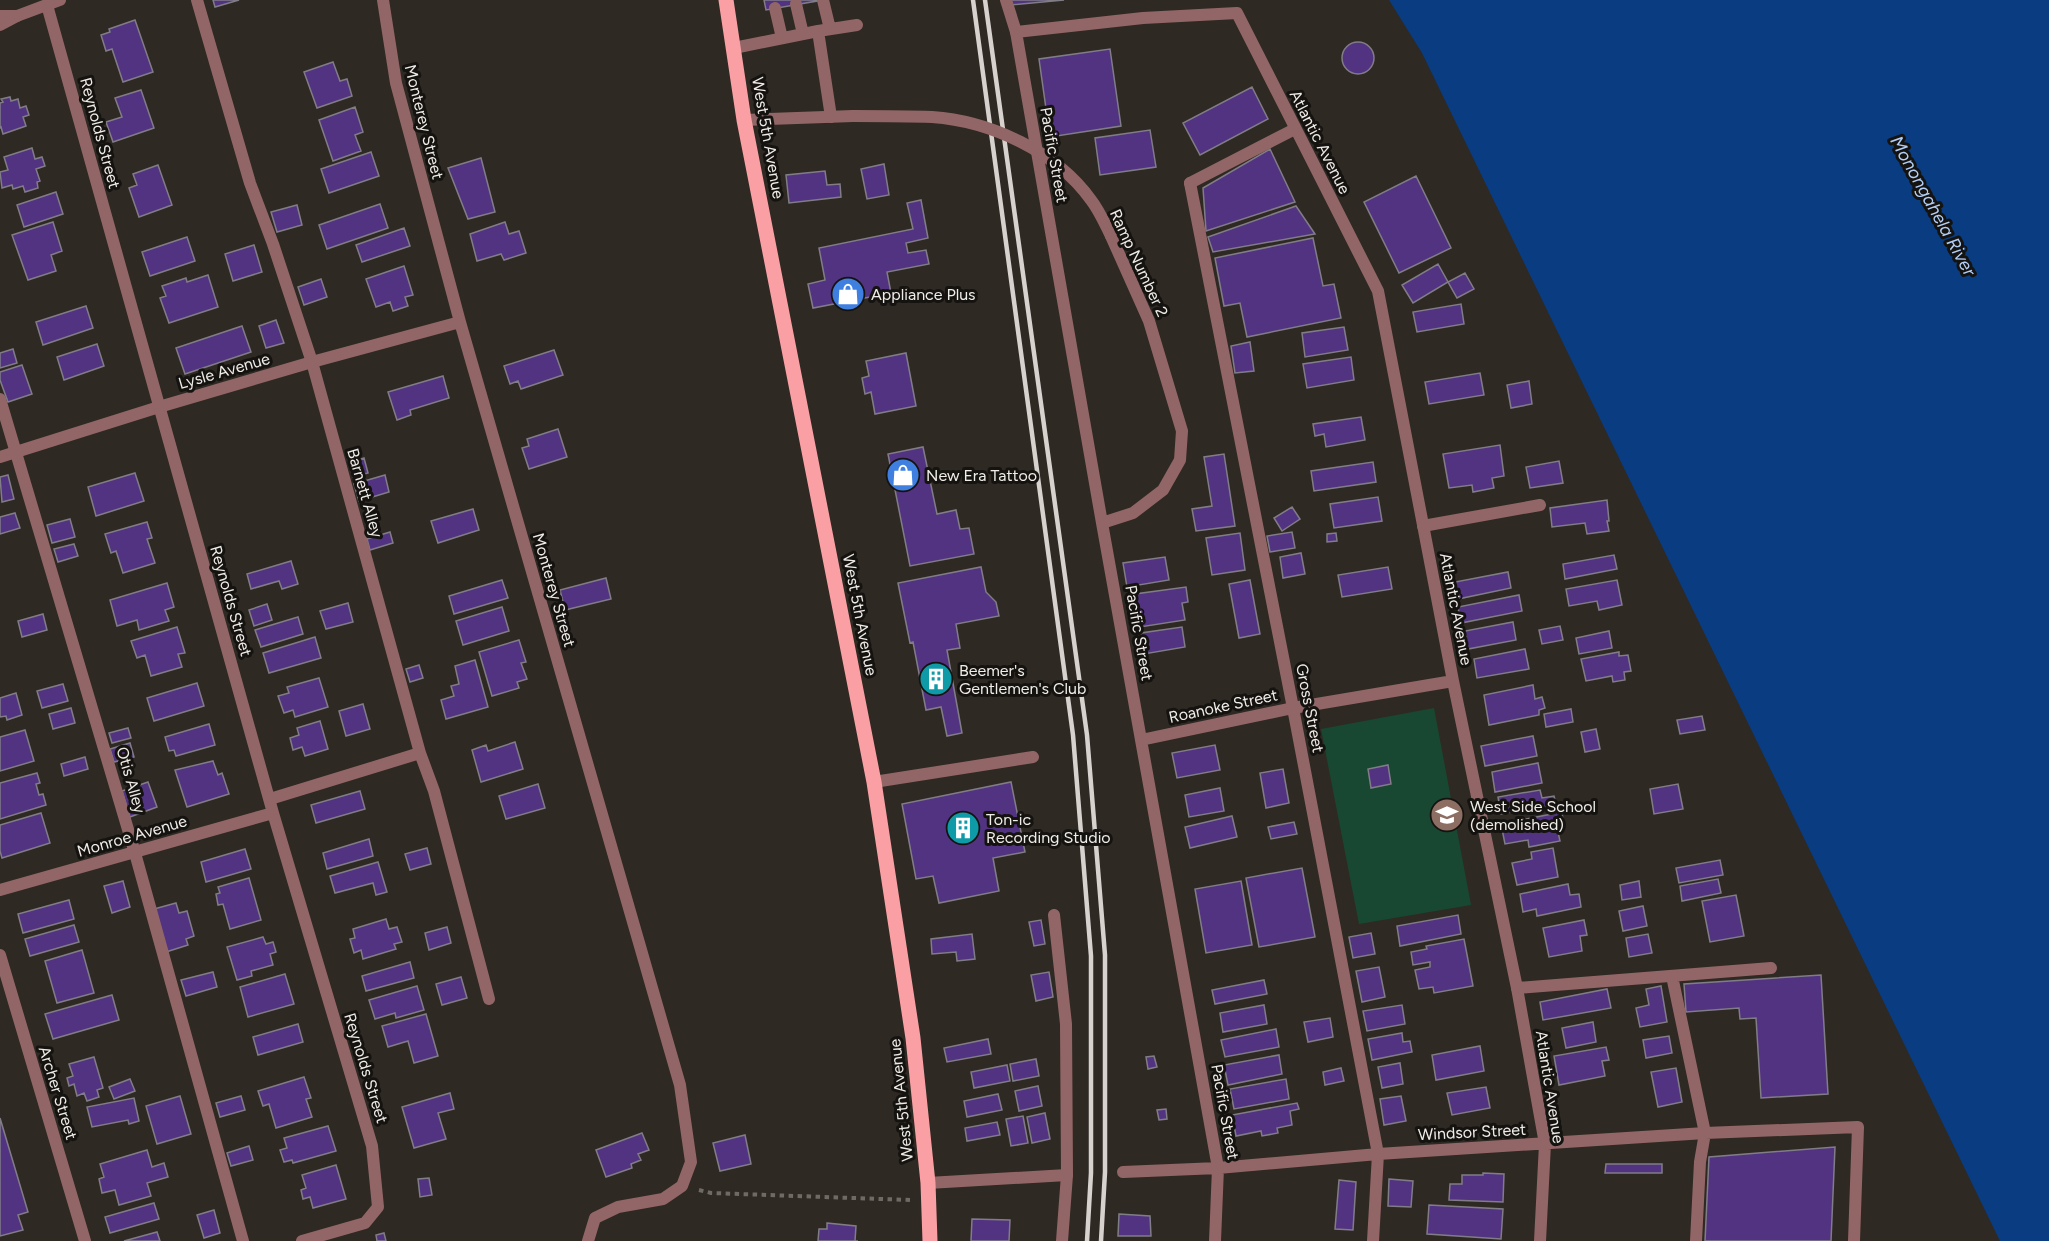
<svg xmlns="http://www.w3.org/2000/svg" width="2049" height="1241" viewBox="0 0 2049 1241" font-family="Figtree,sans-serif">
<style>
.green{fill:#184831}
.water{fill:#093c80}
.building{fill:#523381;stroke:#807d87;stroke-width:1.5}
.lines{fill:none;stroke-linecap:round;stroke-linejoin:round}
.path{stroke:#706a65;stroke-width:4;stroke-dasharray:4.5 4.5;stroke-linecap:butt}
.service{stroke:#926667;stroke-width:12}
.minor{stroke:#926667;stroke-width:12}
.primary{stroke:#faa0a4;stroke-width:15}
.rail{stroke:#d7d2ce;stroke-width:4.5}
.minor-bridge{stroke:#926667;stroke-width:12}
.labels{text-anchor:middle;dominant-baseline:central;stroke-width:6;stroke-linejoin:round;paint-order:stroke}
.street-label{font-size:16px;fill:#f0ece8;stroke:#151310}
.poi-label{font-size:16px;fill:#f0ece8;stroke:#151310;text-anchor:start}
.water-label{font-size:18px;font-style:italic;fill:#b4cff7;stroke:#151310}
</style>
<rect width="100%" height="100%" fill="#2f2923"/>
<!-- green -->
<path class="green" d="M1434 708 1471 905 1359 924 1321 729Z"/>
<!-- water -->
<path class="water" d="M1389 0H2049V1241H2000L1422 53Z"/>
<!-- building -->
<path class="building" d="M213 0H239L215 7Z
M764 0H817V1L766 10Z
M1011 0H1064L1011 5Z
M135 20 153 72 123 82 112 49 106 51 101 35 110 32 109 29Z
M1342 58a16 16 0 1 1 32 0a16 16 0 1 1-32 0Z
M1110 49 1121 126 1050 137 1039 59Z
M333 62 340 81 347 79 352 96 317 108 304 72Z
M1252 87 1268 119 1200 155 1183 123Z
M141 90 154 128 113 142 106 122 122 117 115 98Z
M10 97 11 101 18 99 20 108 26 106 29 115 23 117 26 126 3 134 1 127 0 128V103L3 102 1 99Z
M355 107 363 132 355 135 361 151 333 161 319 120Z
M1150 130 1156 167 1100 175 1095 138Z
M32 148 35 159 42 157 45 166 36 169 40 181 37 182 38 188 25 192 23 186 13 189 12 185 2 188 0 172 8 170 4 157Z
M1270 149 1295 202 1206 231 1203 188Z
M371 152 379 176 329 193 321 169Z
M481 158 495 212 468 219 448 168Z
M884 164 889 195 867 199 861 169Z
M158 165 172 205 139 217 129 188 137 185 133 174Z
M825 171 827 185 840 184 841 197 789 203 786 175Z
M1416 176 1451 248 1399 273 1364 202Z
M56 192 63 214 24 227 17 205Z
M921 200 928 238 906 243 908 253 926 250 929 264 887 272 891 293 813 308 808 284 825 280 819 248 913 229 907 203Z
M380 204 388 228 327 249 319 225Z
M297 205 302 225 277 232 271 212Z
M1296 206 1315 234 1213 252 1208 237Z
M53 222 62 251 51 255 56 271 28 280 12 235Z
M505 222 509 234 519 231 526 253 504 260 501 254 477 261 470 234Z
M404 228 410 246 362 262 356 245Z
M187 237 195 261 150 276 142 252Z
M1313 238 1323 286 1334 284 1341 318 1247 337 1240 303 1224 306 1215 258Z
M254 245 262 272 233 281 225 254Z
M1438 264 1448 282 1413 303 1402 285Z
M404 266 413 295 405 297 408 306 393 311 390 302 376 307 366 279Z
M1465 273 1474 289 1457 298 1448 282Z
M208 275 218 307 169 323 160 298 166 296 162 286 186 278 187 282Z
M321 279 327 297 304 305 298 287Z
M1461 304 1464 324 1417 332 1413 312Z
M86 306 93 328 43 345 36 322Z
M276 320 284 343 266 348 259 326Z
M242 326 251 352 185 374 176 348Z
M1344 327 1348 350 1305 357 1302 333Z
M1250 342 1254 371 1235 373 1231 346Z
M97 344 104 366 64 380 57 357Z
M13 349 17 363 0 368V353Z
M554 350 563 375 521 389 518 381 510 384 504 366Z
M906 353 916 406 875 414 871 392 865 394 862 378 869 376 866 361Z
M1351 357 1354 380 1307 388 1303 364Z
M22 365 32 394 8 402 0 380V372Z
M1480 373 1484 395 1429 404 1425 382Z
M443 376 449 398 410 410 411 415 397 420 388 392Z
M1529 381 1532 404 1511 408 1507 385Z
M1361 417 1365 440 1326 447 1324 434 1315 436 1313 424Z
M558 429 567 457 529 469 522 448 529 446 527 439Z
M1500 445 1504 476 1492 478 1494 488 1473 492 1472 485 1449 488 1443 454Z
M923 447 937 514 956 510 960 529 969 528 974 554 910 566 888 454Z
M1224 454 1235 526 1196 531 1192 509 1212 506 1204 457Z
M364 458 368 473 353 477 349 463Z
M1559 461 1563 483 1530 488 1526 467Z
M1373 462 1376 482 1314 491 1311 471Z
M135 473 144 501 96 516 88 487Z
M8 475 14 499 2 502 0 477Z
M385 475 389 492 359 501 354 484Z
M1378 497 1382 521 1334 528 1330 504Z
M1607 500 1609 521H1607L1609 531 1587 534 1585 523 1552 527 1550 508Z
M1292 507 1300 519 1282 531 1274 518Z
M473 509 479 530 438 543 431 521Z
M15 513 20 528 0 534V517Z
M70 519 75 537 52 543 47 525Z
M147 522 152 538 147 539 155 563 123 573 116 551 111 553 105 534Z
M390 532 393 543 370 550 367 539Z
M1292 532 1295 548 1270 552 1267 536Z
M1240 533 1245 570 1212 575 1206 538Z
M1336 533 1337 541 1327 542V534Z
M74 544 78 556 58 562 54 549Z
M1301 553 1305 574 1283 578 1280 557Z
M1614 555 1617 569 1565 579 1563 564Z
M1165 557 1169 580 1127 587 1123 563Z
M291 561 298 584 282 589 279 581 251 589 247 574Z
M981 567 986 592 996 602 999 616 956 624 960 648 947 650 962 733 947 736 941 707 926 710 913 642 910 643 898 583Z
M1388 567 1392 589 1342 597 1338 575Z
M1508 572 1511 588 1458 599 1455 582Z
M606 578 611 599 565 610 560 590Z
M502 580 508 598 454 614 449 596Z
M1250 580 1260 634 1239 638 1229 584Z
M1617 580 1622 605 1599 610 1597 601 1569 606 1566 589Z
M167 583 174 607 165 610 169 621 139 630 137 620 117 626 110 600Z
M1186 587 1188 602 1182 603 1185 620 1140 627 1135 594Z
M1519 595 1522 611 1461 623 1458 607Z
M348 603 353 622 326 629 320 611Z
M267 604 272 620 254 626 249 610Z
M502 607 509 631 463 645 456 621Z
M43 614 47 630 22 637 18 621Z
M298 617 303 634 261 647 255 630Z
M1513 622 1516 640 1468 649 1465 631Z
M1560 626 1563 640 1542 644 1539 630Z
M177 627 185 653 178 654 182 667 151 676 145 655 137 658 131 641Z
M1182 627 1185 647 1144 654 1141 633Z
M1609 631 1612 648 1579 654 1576 638Z
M315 637 321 658 269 673 263 653Z
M519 640 526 662 521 663 527 679 517 682 519 688 492 696 479 652Z
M1525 649 1529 669 1477 678 1474 659Z
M1619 652V656L1628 655 1631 671 1624 672 1625 680 1613 682 1612 676 1586 681 1581 659Z
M475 660 488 707 446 719 441 700 454 696 451 686 459 684 455 666Z
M419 665 423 678 410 682 406 669Z
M319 678 328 707 295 717 293 710 284 713 278 696 289 693 287 687Z
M197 683 204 706 154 721 147 698Z
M63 684 68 701 42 708 37 691Z
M1533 685 1535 699 1542 697 1545 708 1539 710V715L1489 725 1484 695Z
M16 693 22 715 7 720 6 716 0 717V698Z
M363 704 370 729 346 736 339 711Z
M71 708 75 723 53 729 49 714Z
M1571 709 1573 722 1546 727 1544 714Z
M1702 716 1705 730 1680 734 1677 720Z
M320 721 328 749 305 756 302 747 293 750 290 738 299 735 297 728Z
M209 724 215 745 176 756 174 750 169 751 165 737Z
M128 728 131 738 112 743 109 733Z
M1596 729 1600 749 1585 752 1581 732Z
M25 730 34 761 0 771V737Z
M1533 736 1537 756 1485 766 1481 746Z
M515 742 523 769 481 782 472 750 486 745 488 751Z
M130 743 134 757 114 762 110 749Z
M1215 745 1220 770 1177 778 1172 753Z
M85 757 88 769 64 776 61 764Z
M213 761 218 775 222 773 229 794 187 807 175 770Z
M1538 763 1542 783 1495 792 1492 772Z
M1388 765 1391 784 1371 788 1368 769Z
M1283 769 1289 803 1266 808 1260 773Z
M37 773 40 783 36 784 39 795 43 794 46 805 0 819V783Z
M148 782 157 807 130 817 122 791Z
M1011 782 1025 852 993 858 999 891 939 903 933 876 916 879 902 804Z
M538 784 545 808 506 819 499 796Z
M1678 784 1683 809 1654 814 1650 789Z
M1220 788 1224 811 1189 817 1185 795Z
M1540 790 1542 798 1554 796 1556 804 1501 814 1498 797Z
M360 791 365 809 316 823 311 805Z
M1562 812 1563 821 1556 823 1560 841 1529 847 1528 840 1505 844 1501 824Z
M41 813 50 843 2 858 0 851V825Z
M1232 816 1237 837 1190 848 1185 827Z
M1294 822 1297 834 1271 839 1268 827Z
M369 839 373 856 327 869 323 853Z
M427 848 431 864 410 870 405 854Z
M1553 848 1558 877 1517 885 1512 863 1532 859 1531 852Z
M245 849 251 869 206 882 201 862Z
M1720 860 1723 875 1679 883 1676 868Z
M378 862 387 892 376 895 373 883 335 893 330 876Z
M1302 868 1315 937 1259 947 1246 878Z
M249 878 261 920 230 929 223 904 218 905 216 894 220 893 218 887Z
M1718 879 1721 893 1682 901 1680 886Z
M123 881 130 907 112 913 104 886Z
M1241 881 1252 945 1206 953 1195 889Z
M1639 881 1641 897 1622 900 1620 885Z
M1568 884 1570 895 1579 894 1581 907 1537 916 1536 909 1523 912 1520 894Z
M1736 895 1744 936 1710 942 1702 901Z
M69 900 74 919 23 933 18 914Z
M176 903 179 913 187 911 194 936 186 939 188 945 166 952 154 909Z
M1643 906 1647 926 1623 931 1619 911Z
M1458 915 1461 934 1400 946 1397 926Z
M386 919 389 929 397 927 402 942 394 944 396 949 363 959 361 950 354 953 350 939 355 938 353 929Z
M1041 920 1045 944 1034 946 1029 922Z
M1584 920 1587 935 1580 936 1582 951 1549 957 1543 928Z
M74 925 79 942 30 956 25 939Z
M447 927 451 943 429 950 425 933Z
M1371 933 1375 954 1353 958 1349 937Z
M972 934 975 959 957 961 956 952 932 954 931 939Z
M1648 934 1652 953 1629 957 1626 938Z
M263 937 266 944 273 942 276 952 270 954 273 965 251 971 252 976 237 980 227 947Z
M1464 939 1473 986 1434 993 1433 987 1419 989 1415 970 1430 967V962L1413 965 1411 952 1427 949 1426 946Z
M82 950 94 993 57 1003 45 961Z
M410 962 414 978 366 991 362 976Z
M1379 967 1385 997 1362 1002 1356 971Z
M213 972 217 987 186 996 181 980Z
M1049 972 1053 997 1036 1001 1031 975Z
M285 974 294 1004 248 1017 240 987Z
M1821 975 1828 1094 1761 1098 1756 1018 1740 1019 1739 1008 1686 1012 1684 984Z
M461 977 467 998 442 1005 436 984Z
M1264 980 1267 994 1215 1004 1212 990Z
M417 986 424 1010 396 1018 395 1013 375 1019 369 1000Z
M1661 986 1667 1022 1640 1027 1636 1008 1649 1005 1646 989Z
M1607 989 1611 1008 1543 1020 1540 1002Z
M112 995 119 1020 53 1039 45 1014Z
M1264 1005 1267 1024 1223 1032 1220 1013Z
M1402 1005 1405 1024 1367 1031 1363 1011Z
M426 1014 438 1056 414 1063 408 1041 388 1047 382 1026Z
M1330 1018 1333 1037 1308 1042 1304 1022Z
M1593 1022 1596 1042 1566 1048 1562 1028Z
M298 1024 303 1042 258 1055 253 1037Z
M1276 1029 1279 1047 1225 1057 1221 1040Z
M1402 1033 1403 1042 1410 1041 1412 1052 1372 1060 1368 1039Z
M1669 1036 1672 1053 1646 1058 1643 1040Z
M988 1039 991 1054 947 1062 944 1048Z
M1480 1046 1484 1071 1436 1080 1432 1055Z
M1606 1047 1609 1060 1602 1061 1605 1076 1559 1085 1554 1056Z
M1279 1055 1282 1074 1228 1085 1224 1065Z
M1154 1056 1157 1067 1148 1069 1146 1057Z
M94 1057 103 1088 97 1090 99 1097 87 1101 84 1093 77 1096 74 1084 69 1086 67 1078 73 1076 69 1064Z
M1036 1059 1039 1076 1013 1081 1010 1064Z
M1400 1063 1403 1084 1382 1088 1378 1067Z
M1007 1065 1010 1081 974 1088 971 1072Z
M1341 1068 1344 1081 1325 1085 1323 1072Z
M1676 1068 1682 1102 1658 1107 1651 1072Z
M304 1077 311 1098 306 1099 312 1117 276 1128 269 1104 263 1106 258 1091Z
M130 1079 135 1091 114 1099 109 1087Z
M1286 1079 1289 1099 1234 1109 1230 1089Z
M1038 1086 1042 1106 1019 1111 1015 1091Z
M1486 1087 1490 1108 1452 1115 1447 1093Z
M450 1093 454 1109 438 1113 446 1139 414 1148 402 1107Z
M998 1094 1002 1110 967 1117 964 1101Z
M180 1096 191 1134 157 1144 146 1106Z
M241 1096 245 1110 220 1117 216 1103Z
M1401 1096 1406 1121 1384 1125 1380 1099Z
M134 1098 139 1121 129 1124 128 1120 92 1127 87 1107Z
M1297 1103 1299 1109 1290 1111 1292 1125 1277 1128 1278 1133 1262 1136 1261 1131 1236 1136 1232 1115Z
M1166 1109 1167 1119 1159 1120 1157 1110Z
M1045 1113 1050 1139 1032 1143 1027 1117Z
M1023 1116 1028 1143 1011 1146 1006 1119Z
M0 1118 28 1212 18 1215 23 1230 0 1236Z
M997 1122 1000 1135 967 1141 965 1128Z
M328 1126 336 1151 293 1163 292 1160 284 1162 280 1150 287 1148 284 1138Z
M642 1133 649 1150 638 1154 641 1160 631 1164 632 1168 606 1177 596 1150Z
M745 1135 751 1164 720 1171 713 1143Z
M249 1146 253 1160 231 1166 227 1153Z
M1835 1147 1831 1241H1705L1709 1157Z
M147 1150 152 1167 164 1163 168 1177 147 1183 151 1196 119 1205 115 1190 102 1193 99 1179 104 1177 100 1164Z
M1606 1164H1662V1173H1605Z
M336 1165 346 1199 313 1208 310 1197 303 1199 301 1190 306 1188 302 1175Z
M1483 1173 1504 1174 1503 1202 1449 1200 1450 1184H1462V1175H1483Z
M429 1178 432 1195 420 1197 418 1179Z
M1389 1179 1413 1181 1411 1207 1388 1206Z
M1339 1180 1356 1182 1353 1230 1335 1229Z
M154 1203 159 1219 110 1233 105 1217Z
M1429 1205 1503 1209 1501 1239 1427 1234Z
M214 1210 220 1233 204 1238 197 1215Z
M1119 1214 1150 1216 1151 1236H1118Z
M972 1219 1010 1220 1009 1241H971Z
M827 1223 856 1226 855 1241H858H818L819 1229H827Z
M157 1232 160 1241H124Z
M384 1233 386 1241H377L376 1235Z"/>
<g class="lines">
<!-- path -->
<path class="path" d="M699 1190 711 1193 910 1200"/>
<!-- service -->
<path class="service" d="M197 0 250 183 273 244 312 362 420 753 434 791 489 999
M823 0 830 29
M1006 0 1016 32
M796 4 803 34
M775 8 782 38
M0 25 17 16
M818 31 857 25
M734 48 818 31 831 117
M1190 183 1295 129
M0 399 135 853 243 1241
M1423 526 1540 505
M270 799 420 753
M1054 915 1066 1024 1067 1175 1062 1241
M1672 976 1705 1133
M1517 988 1771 968"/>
<!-- minor -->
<path class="minor" d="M383 0 396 83 460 322 680 1085 691 1162 682 1186 663 1199 618 1207 595 1218 588 1241
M47 5 273 813 372 1146 378 1207 365 1223 302 1241
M0 16H17L60 0
M744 120 853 116
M1190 183 1293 708 1378 1154 1373 1241
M0 457 159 407 312 362 460 322
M1102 523 1133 513 1163 490 1180 460 1182 431 1149 321 1111 236
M1141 740 1293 708 1453 681
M874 782 1033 757
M0 890 273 813
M0 955 85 1241
M1123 1172 1218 1168 1378 1154 1705 1133 1858 1127 1854 1241
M928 1183 1067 1175
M1215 1241 1218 1168 1102 523 1016 32 1143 18 1237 13 1378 291 1453 681 1517 988 1545 1144 1540 1241
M1696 1241 1700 1162 1705 1133"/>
<!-- primary -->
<path class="primary" d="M726 0 744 120 874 782 913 1038 928 1183 930 1241"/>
<!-- rail -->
<path class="rail" d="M973 0 1073 735 1091 956V1173L1087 1241
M985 0 1087 735 1105 955V1172L1101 1241"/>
<!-- minor-bridge -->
<path class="minor-bridge" d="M853 116C879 116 906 116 932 117 990 121 1056 151 1091 200 1099 210 1105 224 1111 236"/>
</g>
<!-- icons -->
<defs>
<symbol id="shop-disc" viewBox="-11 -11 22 22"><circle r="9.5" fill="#3f7fe0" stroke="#151310"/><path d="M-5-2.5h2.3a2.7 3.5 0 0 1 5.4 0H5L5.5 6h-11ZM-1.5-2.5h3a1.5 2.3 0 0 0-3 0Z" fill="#fff"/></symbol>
<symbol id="building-disc" viewBox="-11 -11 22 22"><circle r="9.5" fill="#0f9aa8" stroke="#151310"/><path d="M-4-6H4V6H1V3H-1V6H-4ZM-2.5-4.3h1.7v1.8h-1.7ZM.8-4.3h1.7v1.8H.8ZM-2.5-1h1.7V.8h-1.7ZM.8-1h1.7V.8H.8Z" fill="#fff"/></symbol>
<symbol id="school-disc" viewBox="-11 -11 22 22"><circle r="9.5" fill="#8d6e63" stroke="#151310"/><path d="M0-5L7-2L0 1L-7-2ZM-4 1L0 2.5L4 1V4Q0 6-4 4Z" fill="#fff"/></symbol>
</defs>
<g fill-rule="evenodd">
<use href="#shop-disc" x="829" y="275" width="38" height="38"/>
<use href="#shop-disc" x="884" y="456" width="38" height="38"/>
<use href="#building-disc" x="917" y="660" width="38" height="38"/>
<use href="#school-disc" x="1428" y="796" width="38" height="38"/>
<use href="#building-disc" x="944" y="809" width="38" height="38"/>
</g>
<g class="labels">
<!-- street labels -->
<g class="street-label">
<text transform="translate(424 122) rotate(76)">Monterey Street</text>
<text transform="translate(100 133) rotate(75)">Reynolds Street</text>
<text transform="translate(768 138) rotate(80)">West 5th Avenue</text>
<text transform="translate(1320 142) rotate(63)">Atlantic Avenue</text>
<text transform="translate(1054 155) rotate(80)">Pacific Street</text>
<text transform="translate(1139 263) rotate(65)">Ramp Number 2</text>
<text transform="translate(224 371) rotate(-16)">Lysle Avenue</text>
<text transform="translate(365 493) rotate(74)">Barnett Alley</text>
<text transform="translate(554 590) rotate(74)">Monterey Street</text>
<text transform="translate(231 601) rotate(74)">Reynolds Street</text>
<text transform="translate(1456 609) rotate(79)">Atlantic Avenue</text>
<text transform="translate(860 615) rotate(79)">West 5th Avenue</text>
<text transform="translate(1139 633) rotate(80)">Pacific Street</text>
<text transform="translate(1223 706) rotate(-12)">Roanoke Street</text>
<text transform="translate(1310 708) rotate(79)">Gross Street</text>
<text transform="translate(131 780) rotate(74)">Otis Alley</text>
<text transform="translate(132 836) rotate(-16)">Monroe Avenue</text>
<text transform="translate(366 1068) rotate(73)">Reynolds Street</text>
<text transform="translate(1550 1087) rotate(81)">Atlantic Avenue</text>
<text transform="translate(58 1093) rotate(73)">Archer Street</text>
<text transform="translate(901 1100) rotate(-96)">West 5th Avenue</text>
<text transform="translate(1225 1112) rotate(80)">Pacific Street</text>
<text transform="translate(1472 1132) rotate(-3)">Windsor Street</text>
</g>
<!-- poi labels -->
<g class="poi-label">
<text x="871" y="294">Appliance Plus</text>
<text x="926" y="475">New Era Tattoo</text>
<text x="959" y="670">Beemer's<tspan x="959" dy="18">Gentlemen's Club</tspan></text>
<text x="1470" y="806">West Side School<tspan x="1470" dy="18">(demolished)</tspan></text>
<text x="986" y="819">Ton-ic<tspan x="986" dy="18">Recording Studio</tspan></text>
</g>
<!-- water labels -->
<g class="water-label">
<text transform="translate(1933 206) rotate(61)">Monongahela River</text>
</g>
</g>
</svg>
